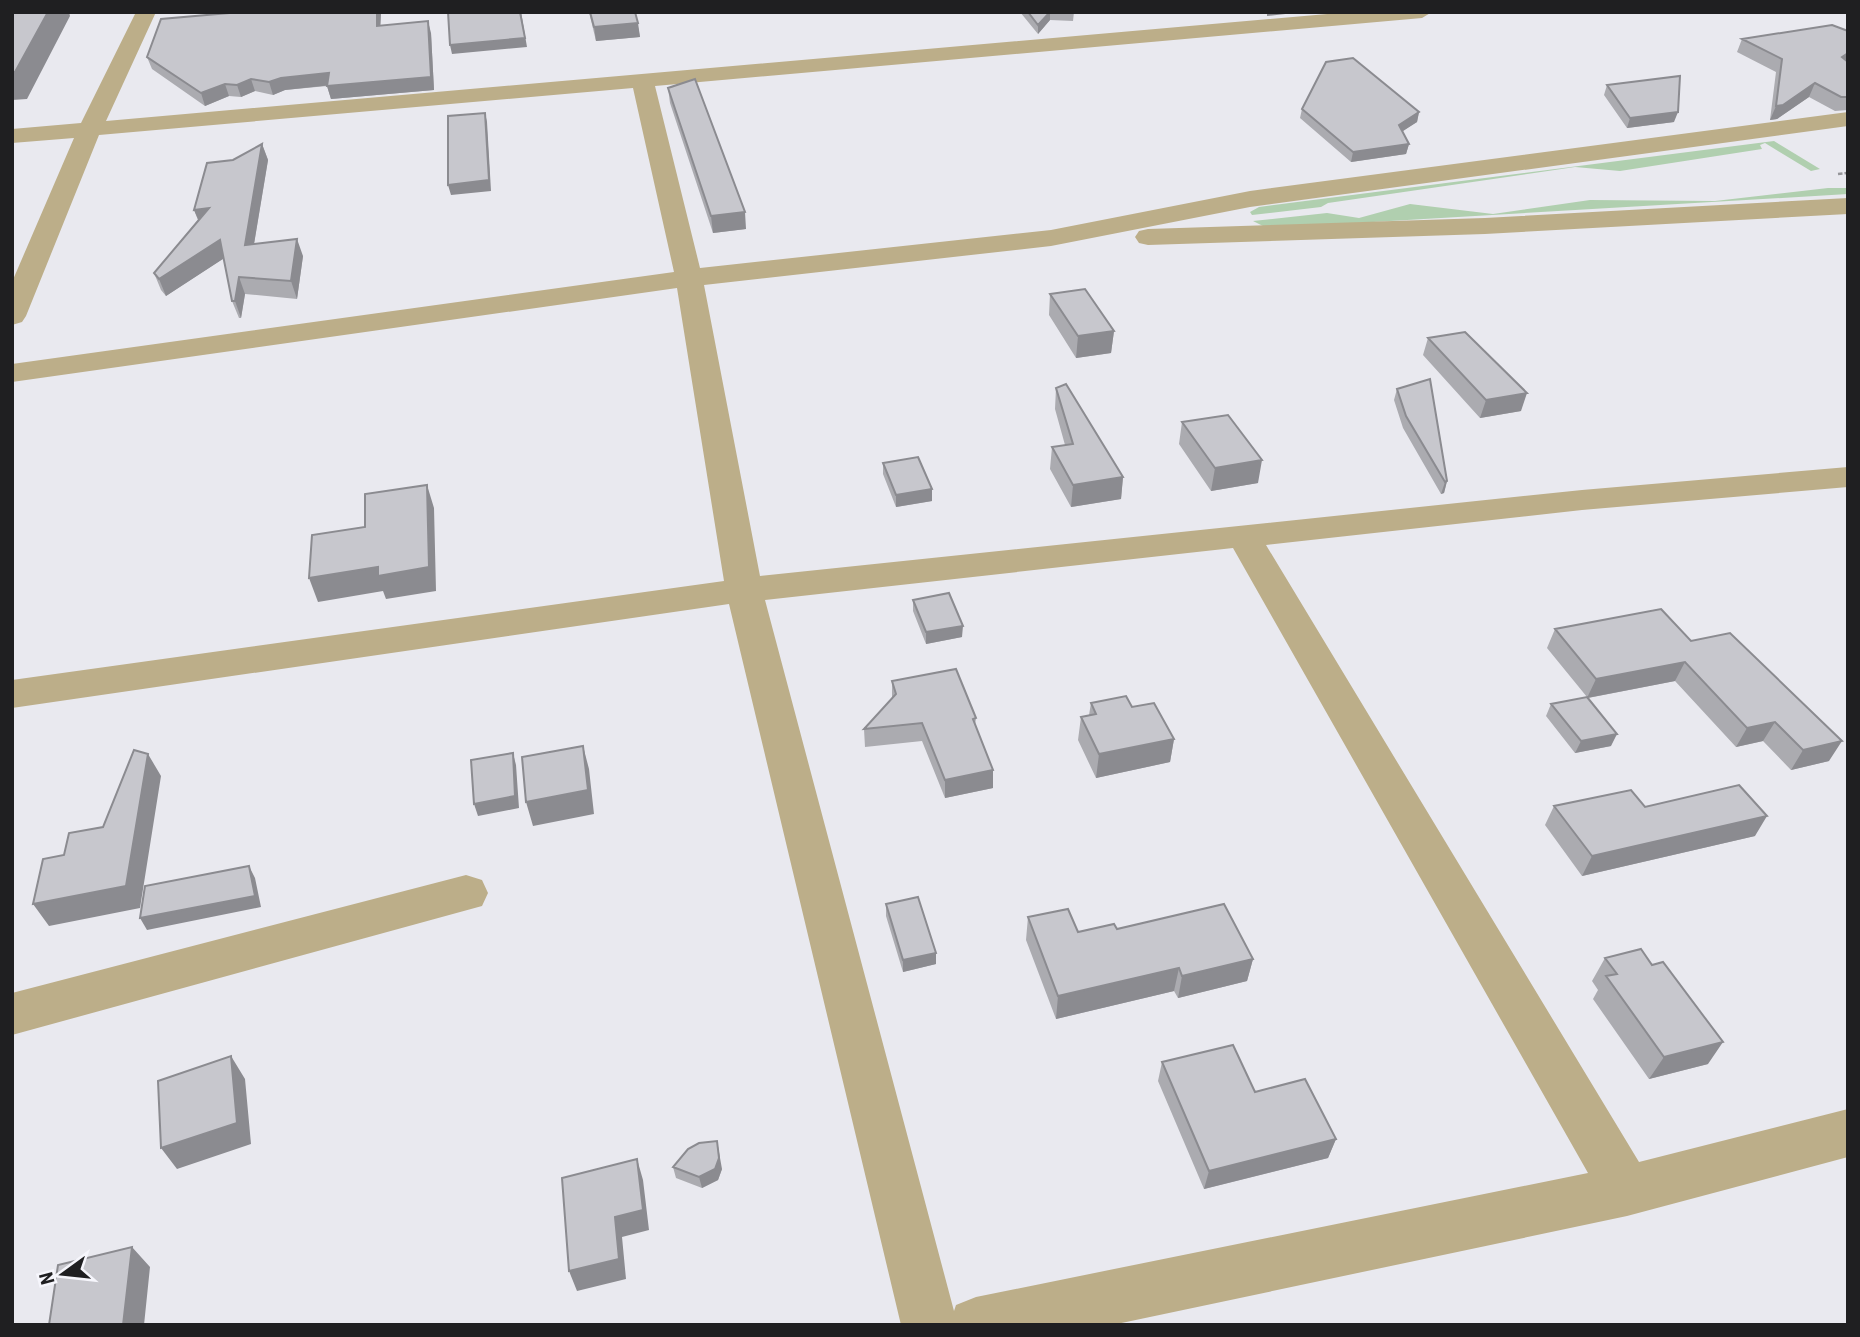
<svg xmlns="http://www.w3.org/2000/svg" width="1860" height="1337" viewBox="0 0 1860 1337" font-family="'Roboto Condensed',sans-serif">
<style>
.green{fill:#b0cfaf}
.lines{fill:none;stroke-linecap:round;stroke-linejoin:round}
.path{stroke:#959599;stroke-width:2.5;stroke-dasharray:4.5 2;stroke-linecap:butt}
.minor{fill:#bcae89;fill-rule:evenodd}
.wall{fill:#ababb0}
.shaded-wall{fill:#8b8b90}
.building{fill:#c7c7cd;stroke:#8b8b90;stroke-width:2}
</style>
<rect width="100%" height="100%" fill="#e9e9ef"/>
<!-- green -->
<path class="green" d="M1774 141 1820 169 1811 171 1765 143 1760 145 1762 149 1620 171 1575 167 1328 203 1321 207 1252 215 1250 212 1259 207Z
M1828 188H1848V194L1305 226 1265 227 1253 221 1327 213 1359 218 1410 204 1493 214 1590 200 1715 201Z"/>
<g class="lines">
<!-- path -->
<path class="path" d="M1838 174 1848 173"/>
<!-- minor -->
<path class="minor" d="M136 12H156L106 121 1350 12H1432L1422 18 655 86 700 268 1051 230 1250 191 1848 112V126L1250 207 1051 246 704 285 760 576 1582 490 1848 467V487L1582 510 1266 545 1639 1162 1848 1109V1157L1627 1216 1112 1325H901L729 604 12 708V680L724 581 677 288 12 382V364L674 272 633 88 99 135 26 316 22 322 12 325V282L74 138 12 143V129L81 123ZM1233 548 1588 1173 976 1297 956 1305 954 1311 765 600Z
M1848 198V214L1485 234 1148 245 1139 243 1135 237 1139 231 1148 229 1485 218Z
M466 875 482 880 488 893 482 906 12 1035V993Z"/>
</g>
<!-- wall -->
<path class="wall" d="M241 12H381L380 25 431 33 434 90 331 99 327 86 285 90 273 95 255 91 241 97 229 96 205 106 152 69 147 57Z
M589 12H635L640 37 596 41Z
M1020 12H1074L1073 21 1050 20 1038 34Z
M1848 31V110L1835 111 1809 97 1777 119 1770 120 1776 72 1737 52 1742 39Z
M1607 85 1674 122 1627 128 1604 95Z
M668 88 746 229 713 233 670 103Z
M1302 109 1419 112 1417 122 1402 131 1409 144 1406 154 1351 162 1300 118Z
M262 144 268 160 254 244 303 256 297 299 245 294 241 318H239L232 301 224 258 166 296 161 290 154 273 198 220 194 210 233 160Z
M1050 294 1114 331 1111 353 1076 358 1049 315Z
M1428 338 1521 411 1480 418 1423 355Z
M1056 388 1123 477 1121 499 1071 507 1050 469 1052 447 1065 445 1055 409Z
M1397 389 1447 481 1444 493 1441 494 1403 428 1394 400Z
M1182 422 1258 483 1211 491 1179 444Z
M883 463 932 489V501L896 507 883 474Z
M913 600 962 637 926 644 913 611Z
M1555 629 1691 641 1829 761 1791 770 1763 741 1736 747 1675 681 1588 698 1611 746 1575 753 1546 716 1551 704 1587 697 1547 648Z
M892 681 976 718 975 725 993 788 945 798 922 741 865 747 864 729 892 698Z
M1091 703 1132 707 1174 739 1170 762 1096 778 1078 740 1081 717 1089 715Z
M1554 806 1645 807 1755 836 1582 876 1545 825Z
M886 904 936 953V964L903 972 886 916Z
M1028 917 1078 932 1117 929 1253 959 1247 981 1178 998 1174 991 1056 1019 1026 940Z
M1605 958 1708 1064 1649 1079 1593 999 1598 990 1592 981Z
M1162 1062 1255 1092 1336 1139 1328 1158 1204 1189 1158 1081Z
M673 1167 722 1169 718 1180 702 1188 676 1178Z"/>
<!-- shaded-wall -->
<path class="shaded-wall" d="M48 12H69L70 16 27 99 12 100V72Z
M377 12H381L380 37 377 26Z
M521 12 527 47 452 54 450 45Z
M1050 12V20L1038 34V25Z
M1267 12H1303L1267 16Z
M428 21 431 33 434 90 331 99 327 86Z
M638 23 640 37 596 41 594 27Z
M1848 53V62L1842 57Z
M329 73 332 85 285 90 273 95 269 82 281 78Z
M251 79 255 91 241 97 237 85Z
M1815 83 1809 97 1777 119 1770 120 1776 106Z
M225 84 229 96 205 106 201 93Z
M1419 112 1417 122 1397 135 1399 125Z
M1678 112 1674 122 1627 128 1630 118Z
M485 113 487 122 491 191 451 195 448 185Z
M262 144 268 160 251 262 245 245Z
M1409 144 1406 154 1351 162 1353 152Z
M209 208 201 226 194 210Z
M745 212 746 229 713 233 711 216Z
M297 239 303 256 297 299 291 281Z
M220 240 226 257 166 296 159 279Z
M239 277 245 294 241 318 235 301Z
M1114 331 1111 353 1076 358 1078 336Z
M1527 393 1521 411 1480 418 1486 400Z
M1262 460 1258 483 1211 491 1215 468Z
M1123 477 1121 499 1071 507 1073 485Z
M1447 481 1444 493 1441 494 1445 482Z
M427 485 434 508 436 591 386 599 383 591 318 602 309 578Z
M932 489V501L896 507V495Z
M963 626 962 637 926 644V632Z
M1685 662 1675 681 1587 698 1596 679Z
M1775 722 1763 741 1736 747 1747 728Z
M1617 734 1611 746 1575 753 1581 741Z
M1174 739 1170 762 1096 778 1099 754Z
M1842 741 1829 761 1791 770 1803 750Z
M583 746 589 769 594 814 533 826 526 802Z
M513 753 516 765 519 808 478 816 474 804Z
M148 754 161 776 140 908 49 926 33 904 126 886Z
M993 770V788L945 798V780Z
M1767 816 1755 836 1582 876 1592 856Z
M249 866 255 878 261 907 147 930 140 918Z
M936 953V964L903 972V960Z
M1253 959 1247 981 1178 998 1182 976Z
M1179 968 1174 991 1056 1019 1058 996Z
M1723 1042 1708 1064 1649 1079 1664 1057Z
M231 1056 245 1079 251 1144 177 1169 161 1148Z
M1336 1139 1328 1158 1204 1189 1209 1171Z
M717 1141 722 1169 718 1180 702 1188 699 1177Z
M637 1159 643 1180 649 1230 622 1237 626 1279 577 1291 569 1271 615 1217Z
M132 1247 150 1267 144 1325H123Z"/>
<!-- building -->
<path class="building" d="M12 12H48L15 72H12Z
M241 12H377V26L428 21 431 77 327 86 329 73 281 78 269 82 251 79 237 85 225 84 201 93 147 57 161 19Z
M448 12H520L525 38 450 45Z
M590 12H635L638 23 594 27Z
M1028 12H1050L1038 25Z
M1832 25 1848 31V53L1842 57 1848 62V97H1841L1815 83 1783 105 1776 106 1782 59 1742 39Z
M1353 58 1419 112 1399 125 1409 144 1353 152 1302 109 1326 62Z
M1680 76 1678 112 1630 118 1607 85Z
M695 79 745 212 711 216 668 88Z
M485 113 489 180 448 185V116Z
M262 144 245 245 297 239 291 281 239 277 235 301H232L220 240 159 279 154 273 209 208 194 210 207 163 233 160Z
M1085 289 1114 331 1078 336 1050 294Z
M1465 332 1527 393 1486 400 1428 338Z
M1430 379 1447 481 1445 482 1406 416 1397 389Z
M1066 384 1123 477 1073 485 1052 447 1073 444 1056 388Z
M1228 415 1262 460 1215 468 1182 422Z
M918 457 932 489 896 495 883 463Z
M427 485 429 567 378 576V567L309 578 312 535 365 527V494Z
M949 593 963 626 926 632 913 600Z
M1661 609 1691 641 1730 633 1842 741 1803 750 1775 722 1747 728 1685 662 1596 679 1555 629Z
M956 669 976 718 973 719 993 770 945 780 922 723 864 729 896 694 892 681Z
M1126 696 1132 707 1154 703 1174 739 1099 754 1081 717 1096 714 1091 703Z
M1587 697 1617 734 1581 741 1551 704Z
M583 746 588 790 526 802 522 757Z
M134 750 148 754 126 886 33 904 43 859 64 855 69 833 103 827Z
M513 753 515 796 474 804 471 760Z
M1739 785 1767 816 1592 856 1554 806 1631 790 1645 807Z
M249 866 255 896 140 918 145 886Z
M918 897 936 953 903 960 886 904Z
M1224 904 1253 959 1182 976 1179 968 1058 996 1028 917 1068 909 1078 932 1114 924 1117 929Z
M1641 949 1652 965 1663 962 1723 1042 1664 1057 1606 976 1617 974 1605 958Z
M1233 1045 1255 1092 1305 1079 1336 1139 1209 1171 1162 1062Z
M231 1056 237 1123 161 1148 158 1081Z
M717 1141 719 1158 715 1169 699 1177 673 1167 688 1149 699 1143Z
M637 1159 643 1210 615 1217 619 1259 569 1271 562 1178Z
M132 1247 123 1325H49L58 1265Z"/>
<!-- border -->
<rect width="1860" height="1337" fill="none" stroke="#1f1f21" stroke-width="28"/>
<!-- north arrow -->
<g transform="translate(63 1274) rotate(255)" stroke="#f6f6fc" stroke-width="5" paint-order="stroke">
<path d="M0-5L12 26L0 18L-12 26Z" fill="#1f1f21"/>
<text y="-10" font-size="19" font-weight="bold" text-anchor="middle" fill="#1f1f21">N</text>
</g>
</svg>
